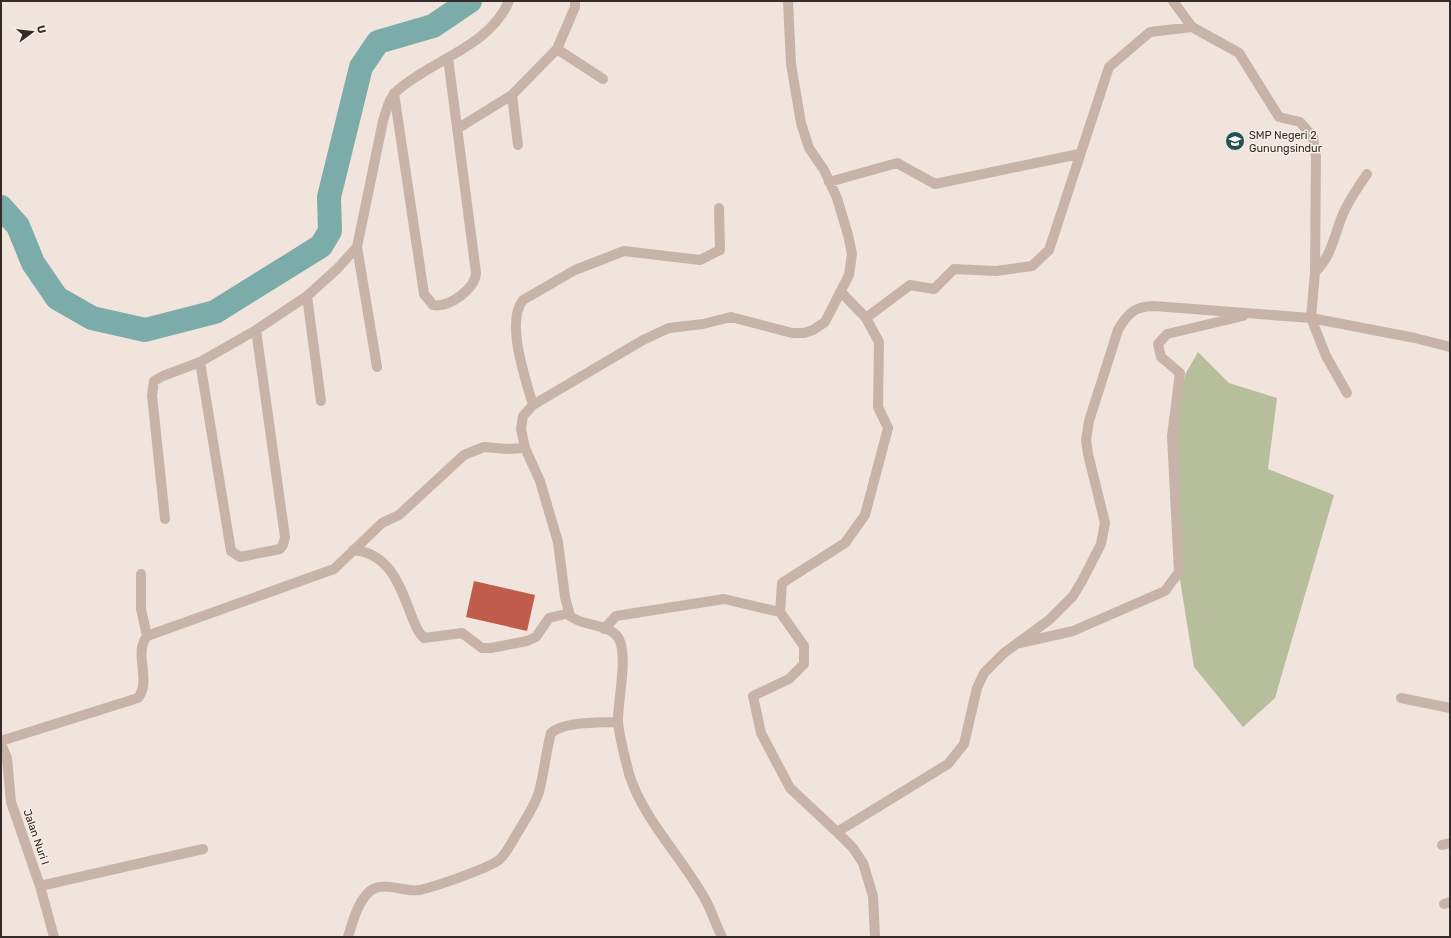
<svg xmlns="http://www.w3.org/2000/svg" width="1451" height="938" viewBox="0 0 1451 938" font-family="Rubik,sans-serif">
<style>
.green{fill:#b6be9c}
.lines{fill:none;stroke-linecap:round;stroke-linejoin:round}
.river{stroke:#7caca9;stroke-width:24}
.building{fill:#bf5c4b}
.minor{stroke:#c8b3a8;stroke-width:10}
.labels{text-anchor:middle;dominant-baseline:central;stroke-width:3;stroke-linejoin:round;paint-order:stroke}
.poi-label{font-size:11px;fill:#352b28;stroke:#f8efe8;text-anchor:start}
.street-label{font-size:11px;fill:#352b28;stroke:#f8efe8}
</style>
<rect width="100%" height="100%" fill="#f0e4dc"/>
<!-- green -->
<path class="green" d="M1198 352 1229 383 1277 398 1268 469 1334 495 1275 698 1243 727 1194 667 1180 580 1172 420 1186 373Z"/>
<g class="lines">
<!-- river -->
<path class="river" d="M1 207 18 226 33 263 57 298 92 318 145 330 215 312 321 246 330 231 329 197 361 67 378 42 433 26 470 1"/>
</g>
<!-- building -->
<path class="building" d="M474 581 535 595 527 631 466 617Z"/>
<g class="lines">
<!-- minor -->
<path class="minor" d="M1173 1 1192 27 1239 53 1279 117 1300 122 1313 137 1316 157 1315 272 1311 318 1326 356 1347 393
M557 49 603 79
M394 93 424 294 433 305C449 308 475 289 476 273L448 58
M512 95 518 145
M457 129 512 95 557 49 575 7V1
M829 182 897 163 935 184 1079 154
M357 247 377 367
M1315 272C1332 256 1334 235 1343 214 1349 200 1358 187 1367 174
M841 292 866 318 879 342 878 407 888 428 865 515 845 543 782 583 780 612 804 646V664L789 679 753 696 761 733 790 788 837 832 853 848 863 863 873 896 875 937
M307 296 321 401
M866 318 910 285 934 289 954 269 996 271 1032 266 1049 250 1109 67 1150 32 1192 27
M200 362 231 551 240 557 280 549 283 545 285 537 256 330
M533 405C526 380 505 322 523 300L575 270 624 251 700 260 720 250 719 208
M165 519 152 395 154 381 163 376 200 362 256 330 307 296 337 269 357 247 383 121C386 112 388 100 395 93 402 85 413 79 422 73 454 53 493 38 509 1
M353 550C390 553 400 586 412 617 415 624 417 632 424 638L462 633 482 648H491L527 641 536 637 549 618 569 613
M141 574V609L147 636
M604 629 616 616 724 599 780 612
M1020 643 1073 631 1165 591 1179 572 1172 436 1180 373 1161 357 1158 344 1167 334 1243 316
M1401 698 1450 708
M1 741 138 698C152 680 133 654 147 636L334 569 382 523 399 515 464 455 484 447 507 449 525 448
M1 744 7 758 11 802 40 886 54 937
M837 832 948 764 964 744 977 688 984 673 1004 653 1049 620 1073 596 1082 581 1101 544 1105 523 1088 454 1086 440 1089 421 1118 330C1127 314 1135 306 1154 306L1311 318 1415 338 1450 347
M1442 845 1450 843
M40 886 203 849
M1444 904 1450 902
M348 937C353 921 357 903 370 891 384 880 404 893 420 890 437 886 486 869 499 860 506 854 510 845 515 837 523 823 534 808 539 792 544 773 546 752 551 733 563 721 601 723 618 722
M722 937C716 925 712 912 706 901 683 858 644 821 629 774 626 761 618 733 618 720 618 699 628 657 619 639 610 623 583 627 570 616L565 597 558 542 540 481 525 448 521 429 523 416 533 405 643 340 669 328 703 324 731 317 792 333H804L813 330 825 322 849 275 852 254 848 235 837 198 824 170 809 148 801 123 791 64 788 1"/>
</g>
<!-- icons -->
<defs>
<symbol id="school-disc" viewBox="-11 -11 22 22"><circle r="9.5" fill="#205452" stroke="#f8efe8"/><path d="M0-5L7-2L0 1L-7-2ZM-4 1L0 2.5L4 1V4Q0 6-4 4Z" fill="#fff"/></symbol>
</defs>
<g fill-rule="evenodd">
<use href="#school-disc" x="1224" y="130" width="22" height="22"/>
</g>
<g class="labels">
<!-- poi labels -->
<g class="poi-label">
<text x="1249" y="135">SMP Negeri 2<tspan x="1249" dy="13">Gunungsindur</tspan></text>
</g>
<!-- street labels -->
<g class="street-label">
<text transform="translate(36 837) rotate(71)">Jalan Nuri I</text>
</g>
</g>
<!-- border -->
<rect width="1451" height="938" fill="none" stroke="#352b28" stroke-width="4"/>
<!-- north arrow -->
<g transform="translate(32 32) rotate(75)" stroke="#f8efe8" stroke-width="3" paint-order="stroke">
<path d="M0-3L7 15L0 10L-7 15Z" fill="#352b28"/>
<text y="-6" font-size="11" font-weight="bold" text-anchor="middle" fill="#352b28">U</text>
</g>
</svg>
